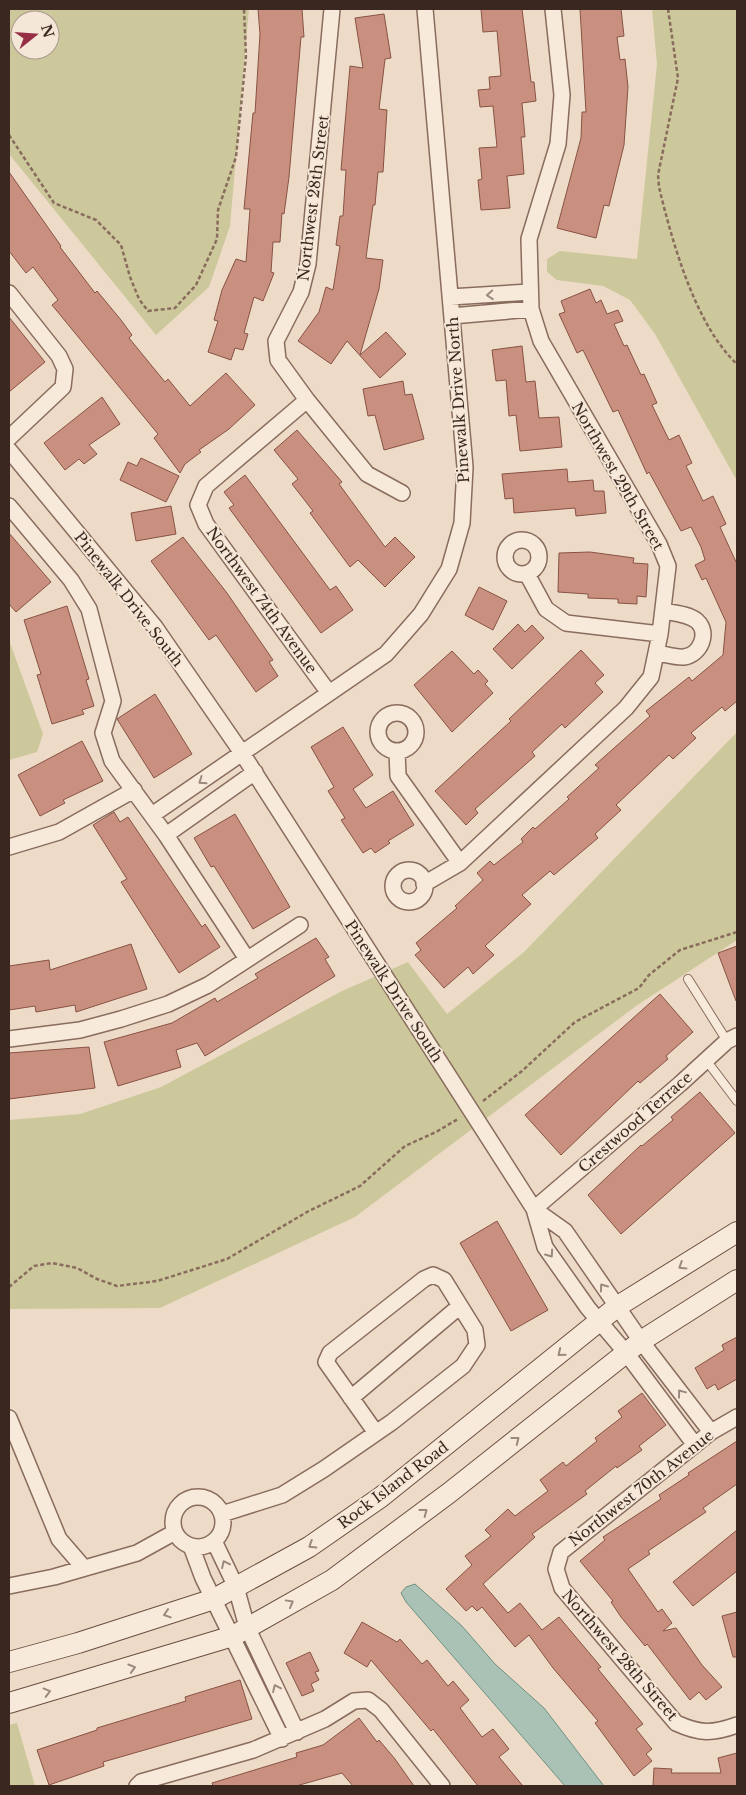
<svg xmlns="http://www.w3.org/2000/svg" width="746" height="1795" viewBox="0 0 746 1795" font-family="'Libre Baskerville',serif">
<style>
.green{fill:#ccc89b;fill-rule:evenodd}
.water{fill:#a9c2b5;stroke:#6f9082}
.building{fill:#ca907f;stroke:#875244}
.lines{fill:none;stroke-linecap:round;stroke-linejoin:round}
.service-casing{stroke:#896c5d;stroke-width:10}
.minor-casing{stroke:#896c5d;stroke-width:18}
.secondary-casing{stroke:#6b4e40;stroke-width:22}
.path{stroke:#896c5d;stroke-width:2.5;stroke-dasharray:4 2.5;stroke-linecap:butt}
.service{stroke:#f8eadb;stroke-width:8}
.minor{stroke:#f8eadb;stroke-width:15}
.secondary{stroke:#f8eadb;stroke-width:20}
.oneway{stroke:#99897e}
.labels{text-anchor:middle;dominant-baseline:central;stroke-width:4;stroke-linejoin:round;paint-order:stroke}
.street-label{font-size:15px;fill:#3a2820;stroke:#f5e7d7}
</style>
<rect width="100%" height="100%" fill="#eddbc8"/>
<!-- green -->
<path class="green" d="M9 9H249L230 226 209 287 156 335 9 154ZM20 20H50V50H20Z
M652 9H737V481L655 334 630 300 603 286 557 280 547 272V259L560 251 637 259 657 64Z
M9 640 43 734 37 752 9 760Z
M737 732V940L636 1006 355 1217 160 1308 9 1309V1120L80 1114 161 1087 340 992 408 962 447 1014 524 952Z
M17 1723 35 1786H9V1725Z"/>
<!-- water -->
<path class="water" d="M415 1584 462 1626 495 1664 544 1708 604 1786H565L406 1602 401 1593 406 1587Z"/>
<!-- building -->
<path class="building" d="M258 9H302L304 37H301L289 177 284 214 282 213 280 242H273L271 272 274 273 263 301 254 297 244 333 248 334 243 350 235 348 231 360 208 352 218 321 214 320 222 290 236 259 246 262 250 209H244L253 113H255L260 34Z
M481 9H522L531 82H534L536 101 522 103 525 137H521L524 174 507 176 510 208 481 210 478 180 482 179 479 148 497 147 493 106 480 107 478 90 490 89 489 77 501 76 497 31 483 32Z
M580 9H621L624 36 617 37 620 60 625 59 628 87 624 145 609 206 604 205 596 238 557 228 581 138 582 112H586Z
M384 14 391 58 385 59 379 109 387 110 383 172H378L375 205H373L366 258 383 260 379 289 360 355 386 332 406 354 380 378 347 341 331 364 298 341 319 312 326 287 333 290 340 246 336 245 340 216H343L346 170H341L350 66 363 68 355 18Z
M9 172 61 246 60 247 95 293 97 291 121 320 132 335 129 338 165 382 168 379 190 406 226 373 255 405 229 429 199 450 201 452 185 464 180 473 154 438 158 434 52 305 58 300 33 267 26 273 9 251Z
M590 289 596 303 601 300 607 314 618 310 623 321 614 324 624 346 627 345 641 375 644 374 657 403 652 405 669 440 679 435 692 463 686 466 703 501 713 496 726 524 720 527 737 564V701L725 711 722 707 691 733 696 738 673 759 669 755 616 805 621 810 595 834 598 838 554 875 550 871 522 895 531 904 485 946 494 955 473 974 468 967 444 988 415 955 421 950 416 943 457 908 455 906 483 880 477 873 490 861 494 865 523 842 521 839 533 827 535 829 569 799 567 797 599 768 595 765 650 716 646 711 689 677 692 681 723 655 726 622 706 578 702 580 695 565 705 560 701 547 691 527 681 531 649 472 647 474 618 410 613 412 583 350 577 353 559 314 565 312 561 301Z
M9 317 45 362 9 392Z
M522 346 526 382 535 381 539 418 559 417 562 447 520 451 516 415 509 416 506 380 496 381 492 350Z
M403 381 405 395 412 394 424 439 384 450 375 415 368 416 363 389Z
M102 397 120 424 89 445 97 454 84 464 79 459 65 470 44 443Z
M297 430 342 482 339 484 385 547 395 537 415 557 385 587 358 560 350 567 310 513 313 511 292 484 298 479 274 450Z
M141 458 179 476 166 502 120 480 128 462 137 466Z
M567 469 568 482 593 480 594 491H604L606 513 576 516 575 508 514 513 513 498 505 499 502 474Z
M245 475 330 590 336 586 353 610 321 633 229 508 234 505 224 492Z
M171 506 176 534 136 541 131 513Z
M9 533 51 582 16 612 9 604Z
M183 537 227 593 273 660 269 662 278 676 256 692 216 635 209 640 151 561Z
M590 552 634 558 633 563 648 564 646 597 637 596V604L618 603V599L588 598V594L558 592 559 553Z
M479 587 507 601 493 630 465 615Z
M67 606 89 679 86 680 94 706 82 710 84 714 52 724 37 675 41 674 24 620Z
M518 624 525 632 532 625 544 638 512 669 493 649Z
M581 650 604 675 595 683 603 692 565 728 562 724 532 752 535 756 475 809 478 813 466 825 435 791 511 721 509 719Z
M452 651 474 674 478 670 488 681 485 684 493 693 452 732 414 685Z
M155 694 192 754 154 778 117 719Z
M343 727 373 775 353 789 366 808 393 791 414 825 388 841 390 843 375 853 371 848 363 853 341 820 345 818 328 791 334 787 311 747Z
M82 741 103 781 63 800 65 803 40 816 18 775Z
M114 812 120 822 128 817 202 927 205 924 220 947 179 973 121 882 127 879 93 825Z
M235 814 290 907 253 929 214 866 211 867 194 838Z
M316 938 329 957 325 959 335 976 205 1056 197 1043 176 1050 181 1067 118 1086 104 1042 172 1023 215 998 217 1002 258 978 255 974Z
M131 944 147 989 76 1012 75 1005 36 1012 35 1006 9 1010V966L49 960 50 970Z
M737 946V1000L736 1001 718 953Z
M660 994 693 1032 666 1056 668 1059 640 1083 638 1081 561 1155 525 1115Z
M89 1047 95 1088 9 1099V1053Z
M700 1092 735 1133 621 1234 588 1195 641 1145 642 1146 673 1120 671 1117Z
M497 1221 548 1310 511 1331 460 1243Z
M737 1337V1379L718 1390 715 1384 707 1389 695 1368 724 1350 722 1345Z
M642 1393 666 1425 639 1446 642 1450 617 1468 616 1466 585 1491 587 1494 532 1534 535 1537 483 1584 508 1613 520 1603 542 1630 559 1617 601 1667 598 1669 643 1724 636 1729 652 1749 646 1754 652 1761 634 1776 595 1723 598 1721 553 1668 529 1635 515 1647 482 1607 477 1611 472 1606 466 1611 446 1589 472 1565 465 1556 491 1536 485 1530 508 1509 515 1516 548 1491 540 1480 563 1462 566 1466 597 1441 595 1438 622 1417 618 1411Z
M737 1441V1484L703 1508 706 1512 648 1551 650 1554 628 1569 658 1612 662 1609 672 1623 663 1631 676 1628 702 1665 722 1687 706 1700 699 1692 690 1700 647 1644 645 1646 621 1617 611 1602 613 1601 580 1561 605 1540 603 1537 661 1499 659 1495 689 1475 688 1473Z
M737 1530V1571L693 1606 673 1582Z
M737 1612V1657H733L722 1616Z
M362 1622 397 1642 400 1639 422 1664 427 1660 448 1686 453 1681 469 1700 460 1708 482 1737 493 1729 509 1749 499 1757 523 1786H478L433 1729 431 1731 371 1660 367 1667 344 1653Z
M310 1652 319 1671 315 1672 319 1680 311 1684 314 1691 302 1696 286 1663Z
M240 1680 252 1719 103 1762 104 1766 49 1785 37 1750 97 1730V1728L186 1701 185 1697Z
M359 1718 377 1742 379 1740 395 1759 414 1786H353L342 1773 296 1786H213L212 1783 297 1757 296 1753 323 1745Z
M737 1753V1786H653L654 1768 672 1769 671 1773H721L718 1758Z"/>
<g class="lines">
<defs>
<path id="service" d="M688 979 727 1041
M706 1060 737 1101"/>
<path id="minor" d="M332 9 308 264 301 292 276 341 278 360 307 400 367 474 402 493
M9 293 59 356 65 369 63 387 9 438
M450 297 530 292
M452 316 531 309
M307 400 206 486 198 505 206 524 329 693
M9 450 155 627 242 753 534 1209 545 1247 588 1308 627 1354 695 1445
M9 506 71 580 89 609 113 701 103 733 112 761 166 835 247 959
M505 557a17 17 0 1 1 34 0a17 17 0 1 1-34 0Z
M527 574 546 609 566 623 660 634
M657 653C665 654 676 658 684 657 700 655 710 633 697 621 689 614 674 613 663 611
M378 732a19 19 0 1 1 38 0a19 19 0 1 1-38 0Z
M397 751 398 776 460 863
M152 815 386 654 421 614 449 569 462 523 465 467 425 9
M166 835 255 772
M9 847 59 832 134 790
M393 886a16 16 0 1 1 32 0a16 16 0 1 1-32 0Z
M424 884 460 863 626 708 651 677 660 634 668 566 659 544 541 341 531 309 529 239 558 144 562 95 553 9
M9 1039 80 1030 121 1019 168 1004 208 985 300 925
M534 1209 565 1231 641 1341 711 1432
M534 1209 680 1084 727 1041 737 1036
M351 1398 460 1306
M737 1417 711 1432 561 1552 556 1569 562 1588 676 1723C700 1734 712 1734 737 1725
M9 1418 59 1539 84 1568
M173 1522a25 25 0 1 1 50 0a25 25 0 1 1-50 0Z
M222 1514 282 1495 324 1469 392 1422 463 1366 477 1345 475 1330 444 1280 433 1275 424 1279 330 1353 326 1362 376 1433
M214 1541 236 1587 247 1627 297 1732
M191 1546 203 1578 282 1739
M9 1586 54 1577 137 1553 175 1532
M137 1786 141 1782 253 1750 325 1719 354 1701 368 1700 381 1710 442 1786"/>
<path id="secondary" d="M9 1662 78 1643 214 1599 309 1547 381 1497 618 1306 737 1232
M9 1703 233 1636 332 1580 449 1493 641 1341 737 1280"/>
</defs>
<!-- service casing -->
<use href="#service" class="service-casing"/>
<!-- minor casing -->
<use href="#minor" class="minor-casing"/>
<!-- secondary casing -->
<use href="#secondary" class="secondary-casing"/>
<!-- path -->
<path class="path" d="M668 9 678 78 658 175 659 187C672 241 695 325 737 364
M9 135 54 203 96 220 121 245 130 277 139 299 148 311 175 308 196 285 217 239 218 210 236 157 246 56 244 9
M483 1101 522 1071 575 1022 639 988 649 975 680 950 737 932
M9 1287 34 1266 52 1263 77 1268 97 1279 117 1286 157 1281 227 1259 307 1212 360 1186 405 1146 436 1132 458 1119"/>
<!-- service -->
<use href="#service" class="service"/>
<!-- minor -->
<use href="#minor" class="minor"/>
<!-- secondary -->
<use href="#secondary" class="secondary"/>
</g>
<!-- one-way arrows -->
<defs><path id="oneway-chevron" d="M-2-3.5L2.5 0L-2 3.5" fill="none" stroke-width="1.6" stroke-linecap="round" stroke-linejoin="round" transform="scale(1.25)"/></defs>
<g class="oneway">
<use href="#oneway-chevron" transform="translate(490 295) rotate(176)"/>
<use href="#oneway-chevron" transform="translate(202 781) rotate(145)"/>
<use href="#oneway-chevron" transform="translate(550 1254) rotate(55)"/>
<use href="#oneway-chevron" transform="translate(682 1266) rotate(148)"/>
<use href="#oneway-chevron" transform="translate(603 1287) rotate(-125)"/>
<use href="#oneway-chevron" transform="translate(561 1353) rotate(141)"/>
<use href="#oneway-chevron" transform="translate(681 1393) rotate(-127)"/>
<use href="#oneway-chevron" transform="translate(516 1440) rotate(-38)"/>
<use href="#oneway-chevron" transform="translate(424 1512) rotate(-37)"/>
<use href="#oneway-chevron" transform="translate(312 1545) rotate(148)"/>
<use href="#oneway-chevron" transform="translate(225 1564) rotate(-115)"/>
<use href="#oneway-chevron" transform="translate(290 1603) rotate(-29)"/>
<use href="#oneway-chevron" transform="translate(167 1614) rotate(162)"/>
<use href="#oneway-chevron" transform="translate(132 1668) rotate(-17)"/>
<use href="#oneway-chevron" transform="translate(276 1688) rotate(-115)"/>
<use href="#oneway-chevron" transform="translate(47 1692) rotate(-15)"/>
</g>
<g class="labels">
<!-- street labels -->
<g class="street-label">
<text transform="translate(313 198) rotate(-83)">Northwest 28th Street</text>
<text transform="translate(458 400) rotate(-94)">Pinewalk Drive North</text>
<text transform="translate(618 476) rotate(60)">Northwest 29th Street</text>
<text transform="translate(129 599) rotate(52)">Pinewalk Drive South</text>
<text transform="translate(262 600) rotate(54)">Northwest 74th Avenue</text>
<text transform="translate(394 991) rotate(57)">Pinewalk Drive South</text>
<text transform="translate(635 1122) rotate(-41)">Crestwood Terrace</text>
<text transform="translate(393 1485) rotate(-37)">Rock Island Road</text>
<text transform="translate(641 1488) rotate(-38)">Northwest 70th Avenue</text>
<text transform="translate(620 1655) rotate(49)">Northwest 28th Street</text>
</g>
</g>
<!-- border -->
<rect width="746" height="1795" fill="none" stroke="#3a2820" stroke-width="20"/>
<!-- north arrow -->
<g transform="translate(35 35) rotate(73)"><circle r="24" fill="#f5e7d7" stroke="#aa9b8e"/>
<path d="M0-4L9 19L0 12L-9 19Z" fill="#962f43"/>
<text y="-8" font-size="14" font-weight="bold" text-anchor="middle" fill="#3a2820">N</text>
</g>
</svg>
